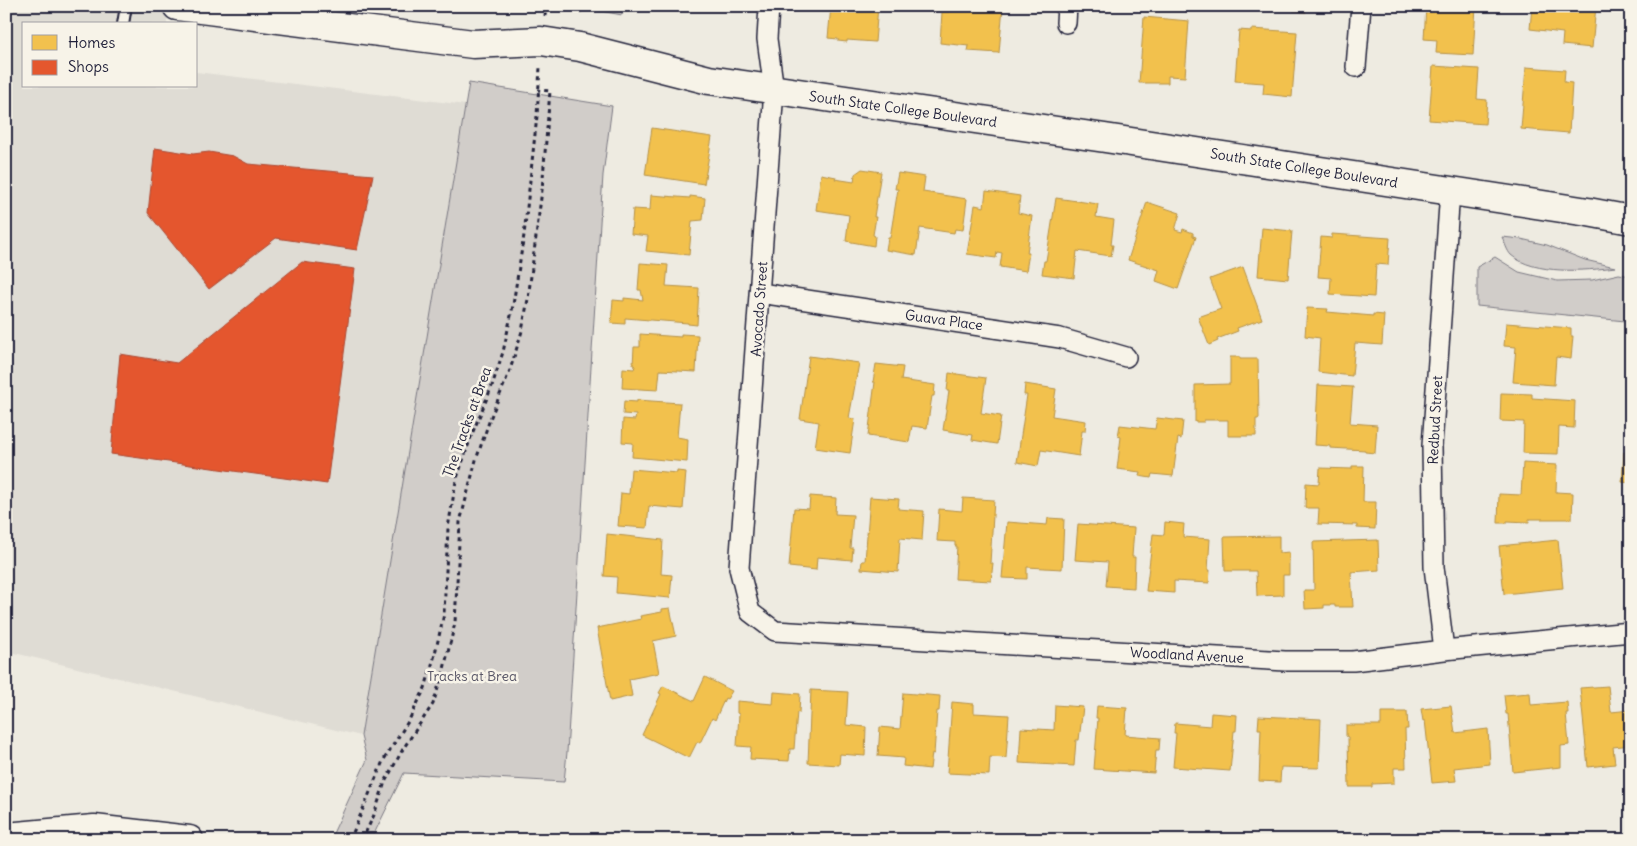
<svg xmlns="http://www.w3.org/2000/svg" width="1637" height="846" viewBox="0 0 1637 846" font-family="Delius,sans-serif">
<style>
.built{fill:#dfdcd4}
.green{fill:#d1cdc9;stroke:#7a7882}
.homes{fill:#f2c14e;stroke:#b49148}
.shops{fill:#e4572e;stroke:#aa4732}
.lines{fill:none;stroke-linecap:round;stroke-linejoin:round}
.lane-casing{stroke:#22223b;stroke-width:14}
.street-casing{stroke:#22223b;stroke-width:22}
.secondary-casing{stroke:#22223b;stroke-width:31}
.highway-casing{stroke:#22223b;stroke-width:31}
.path{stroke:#22223b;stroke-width:3;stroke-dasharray:4 4;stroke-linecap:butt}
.lane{stroke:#f7f3e8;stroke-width:10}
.street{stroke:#f7f3e8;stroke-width:19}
.secondary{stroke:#f7f3e8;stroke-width:28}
.highway{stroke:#f7f3e8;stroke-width:28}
.labels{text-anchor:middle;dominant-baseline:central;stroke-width:5;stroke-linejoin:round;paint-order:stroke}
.street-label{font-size:14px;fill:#22223b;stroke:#f7f3e8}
.park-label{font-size:14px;fill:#575566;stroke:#f7f3e8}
</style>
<rect width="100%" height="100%" fill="#eeebe1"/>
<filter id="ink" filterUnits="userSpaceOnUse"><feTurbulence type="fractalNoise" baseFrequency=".02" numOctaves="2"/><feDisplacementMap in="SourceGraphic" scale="10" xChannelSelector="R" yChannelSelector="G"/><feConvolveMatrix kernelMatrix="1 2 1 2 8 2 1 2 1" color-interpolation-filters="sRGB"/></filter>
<g filter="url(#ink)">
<!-- built -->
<path class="built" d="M6 6H167V24H24V86H196V72L466 105 361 736 6 651Z"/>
<!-- green -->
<path class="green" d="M574 6H623L622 15Z
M469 83 612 106 603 175 567 752 564 782 404 773 371 840H330L367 760 361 736Z
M1502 237 1521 239 1547 245 1585 260 1615 267C1586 271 1534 275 1511 255 1507 251 1505 243 1502 237Z
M1495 257 1519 272 1557 281 1592 280 1619 274 1631 276V317L1625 321 1477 306V267Z"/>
<!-- homes -->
<path class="homes" d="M831 6H878L875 42 847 40V42L838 41V39L828 38Z
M949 6H1003L999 53 968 51 969 46 940 43 942 12H949Z
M1146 6H1184L1183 9Z
M1276 6H1306V12L1293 11 1294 8Z
M1426 6H1476L1473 55 1436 53 1437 40 1424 39Z
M1532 6H1596L1592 48 1562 45 1563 33 1530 29Z
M1144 17 1189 21 1185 77 1168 76V83H1139Z
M1252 29 1297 32 1292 97 1263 94 1264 83 1235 81 1239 30 1252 31Z
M1433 66 1479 69 1477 99 1487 100 1485 124 1429 120Z
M1526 67 1565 70 1564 82 1572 83 1569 133 1521 129Z
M652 128 712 137 704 184 645 175Z
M862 169 881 172 874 217H876L873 235 875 236 874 246 846 241 849 215 816 210 821 174 836 177 835 179 854 182 855 174Z
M898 173 925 177 923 192 967 199 963 230 955 229 954 233 920 228 916 255 886 250 888 238H890L898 189H895Z
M986 191 1020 196 1018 213 1032 216 1027 253H1029L1026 271 1000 267 1002 253 997 252 996 258 967 254 975 205 984 207Z
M651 195 690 198V196L705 198 703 220 692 221 689 255 646 251 648 236 631 234 633 209 650 210Z
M1056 198 1098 204 1096 217 1114 220 1111 245H1113L1111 256 1077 251 1074 278 1042 274 1044 261H1046Z
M1147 202 1180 213 1175 230 1182 232 1183 229 1193 233V236L1196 237 1178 289 1156 281 1159 270 1128 260Z
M1262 228 1292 231 1288 279 1258 276Z
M1332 234 1390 238 1388 265 1376 264 1374 297 1330 294 1331 278 1318 277 1321 237 1332 238Z
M640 263 668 265 666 286 699 288 697 325 688 324V323L625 318V324L611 323 613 300 624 301V298L643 300 641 290H638Z
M1243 267 1262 319 1237 328 1238 331 1217 339 1218 341 1209 345 1198 317 1221 309 1210 279Z
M1307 308 1328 309 1327 312 1373 316V314L1384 315 1382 345 1355 343 1352 376 1318 372 1320 338 1305 336Z
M1506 323 1571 328V336H1573L1571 359 1556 357 1554 385 1513 382 1516 347 1504 346Z
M640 334 681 337V334L698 335 696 372 660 370 658 390 622 388 623 368 634 369 635 366 633 365 634 347H640Z
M809 356 859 363 849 418 855 419 850 453 815 448 819 422 800 419Z
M1230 357H1240V359H1258L1259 419H1256V436H1228V420H1204V422H1195V385L1230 384Z
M876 364 903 367 901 380 935 385 934 396H932L927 428 912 426 909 442 868 436 875 382H873Z
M949 373 986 378 981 413 1001 416 997 444 972 440 973 435 943 430 949 391H947Z
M1025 384 1056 389 1052 416 1086 421 1085 431H1082L1079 456 1041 450 1038 466 1017 462 1027 395H1024Z
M1318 385 1353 387 1350 423 1377 425 1375 453 1365 452V450L1330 448V446L1315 445Z
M1501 393 1532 394V398L1575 401 1574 428 1559 427 1558 454 1523 453 1524 422 1500 421Z
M637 400 680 403 677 437 688 439 687 462 632 457 633 443 622 442 623 419 635 420 636 415 623 414 624 401 637 402Z
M1157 418 1183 421 1181 439 1178 438 1173 476 1152 474 1151 478 1139 476 1140 472 1117 469 1121 437 1118 436 1120 425 1155 429Z
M1624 452 1631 453V483L1622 482Z
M1523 463 1557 465 1556 492 1573 493 1572 519H1529V522L1507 521V523H1498L1499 494 1521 495Z
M1352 466H1364L1363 502H1376L1375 529 1357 528V525L1318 524 1319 508H1305L1306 483 1319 484 1320 468 1352 469Z
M631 469 677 473V471L686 472 683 509 649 506 647 528 618 526 621 493 629 494Z
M810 496 836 498 835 514 853 515 850 548H853L852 560 817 557 816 570 789 567 794 508 809 509Z
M870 497 899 499 898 509 924 511 922 540 900 538 898 572 861 569 862 561H865Z
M963 498 994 500 990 563H993L991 581 955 579 957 546H955V542L937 541 939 509 962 511Z
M1048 518 1064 519 1062 569 1027 567V579L1002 578 1007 522 1047 525Z
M1165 522 1184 524 1183 537 1210 539 1208 570H1210L1209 583 1174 581V593L1146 591 1153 534 1164 535Z
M1078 524 1134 528 1132 557H1135L1134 588 1106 586 1108 562 1075 560Z
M607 534 663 540 661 574 672 575 670 598 616 593 617 577 604 576Z
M1279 536V553L1289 552V575H1283V595L1257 596 1256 571H1225L1224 537Z
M1378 540 1379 570 1351 572 1353 607H1335V605H1324V608L1305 609 1304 590H1314L1313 542Z
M1558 540 1563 588 1504 594 1499 546Z
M1629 561H1631V575H1628Z
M670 608 676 636 653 641 659 673 629 679 632 696 610 701 597 628 641 619 640 616 662 612V609Z
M705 677 732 691 727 699 725 698 715 720 712 718 700 743 697 742 689 758 642 735 661 694 659 693 663 686 694 701Z
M1608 686 1611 712 1631 710V745L1613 747 1615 764 1588 767 1580 688Z
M811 690 848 692 846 725 866 727 865 756 840 754 839 765 808 763Z
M774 692 800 694 799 713 797 712 794 749H790L789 761 750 759 751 747 737 746 739 714 737 713V701L773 704Z
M903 693 940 696 939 711H937L934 754 932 753 930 769 903 766 904 758 878 756 880 727 900 729Z
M1530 693 1531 705 1567 702 1568 713H1566L1569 745 1561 746V767L1513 772 1508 714H1506L1504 695Z
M952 702 974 704V713L1009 715 1006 758 990 757 989 775 947 773Z
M1055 705 1083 707 1079 740H1076L1074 766 1019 763 1021 728 1054 730Z
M1097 706 1127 708 1125 735 1160 738 1159 750H1156L1154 773 1094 769 1098 718H1096Z
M1451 706 1455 733 1488 729 1490 764 1454 768 1456 781 1432 783 1425 720 1423 721 1421 709Z
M1381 712H1407L1408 729H1405L1406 768H1394V783L1372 784V787H1349L1348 737 1346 736V725H1381Z
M1211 713 1237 715 1236 731H1234L1230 771 1173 767 1176 733H1174L1175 723 1210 726Z
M1259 716 1321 719 1319 768 1281 767 1280 782 1259 781 1261 729H1258Z"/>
<!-- shops -->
<path class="shops" d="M155 148 193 154 209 152 233 156 248 164 373 175 357 250 276 238 209 289 148 213Z
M302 262 355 269 327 484 111 454 120 354 177 363Z"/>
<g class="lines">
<defs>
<path id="lane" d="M123 24 126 6"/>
<path id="street" d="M769 6 767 39 774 90 739 568 750 612 775 631 1285 661H1353L1444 650 1631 632
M1066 23 1067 6
M1356 67 1361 6
M760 293 1060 338 1126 357
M1444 650 1434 567 1432 446 1450 191"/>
<path id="secondary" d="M177 6 473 44 541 41 580 47 709 80 1105 138 1588 212 1631 220"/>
<path id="highway" d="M6 837 94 829 189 840"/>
</defs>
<!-- lane casing -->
<use href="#lane" class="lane-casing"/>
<!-- street casing -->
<use href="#street" class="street-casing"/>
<!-- secondary casing -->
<use href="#secondary" class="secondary-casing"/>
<!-- highway casing -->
<use href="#highway" class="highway-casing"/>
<!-- path -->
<path class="path" d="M546 6 585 12 586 6
M545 16 546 6
M350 840 383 761 409 720 425 688 434 658 444 614 448 528 456 481 472 434 492 386 503 352 512 311 524 235 537 116 540 67
M362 840 374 815 385 782 403 749 433 704 444 669 455 623 460 522 476 460 490 419 510 370 522 331 528 299 542 190 550 91 538 90"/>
<!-- lane -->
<use href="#lane" class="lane"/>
<!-- street -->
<use href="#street" class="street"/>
<!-- secondary -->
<use href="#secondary" class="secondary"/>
<!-- highway -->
<use href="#highway" class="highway"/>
</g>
</g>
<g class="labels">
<!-- street labels -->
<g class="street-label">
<text transform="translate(903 109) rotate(8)">South State College Boulevard</text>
<text transform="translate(1304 168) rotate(9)">South State College Boulevard</text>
<text transform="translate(759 309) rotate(-86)">Avocado Street</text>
<text transform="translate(944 320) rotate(8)">Guava Place</text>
<text transform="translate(1435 420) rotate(-87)">Redbud Street</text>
<text transform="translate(467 422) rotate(-70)">The Tracks at Brea</text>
<text transform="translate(1187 655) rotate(3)">Woodland Avenue</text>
</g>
<!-- park labels -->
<g class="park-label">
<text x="472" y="676">Tracks at Brea</text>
</g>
</g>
<!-- margin -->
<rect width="1637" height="846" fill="none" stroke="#f7f3e8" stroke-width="25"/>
<rect x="12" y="12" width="1612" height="821" fill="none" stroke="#22223b" stroke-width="2" filter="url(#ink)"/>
<!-- legend -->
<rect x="22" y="22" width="175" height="65" fill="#f7f3e8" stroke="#a29fa3"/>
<rect x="32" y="35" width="25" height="15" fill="#f2c14e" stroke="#a29fa3"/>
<text x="68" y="48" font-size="15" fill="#22223b">Homes</text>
<rect x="32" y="60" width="25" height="15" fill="#e4572e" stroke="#a29fa3"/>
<text x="68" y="72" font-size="15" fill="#22223b">Shops</text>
</svg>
